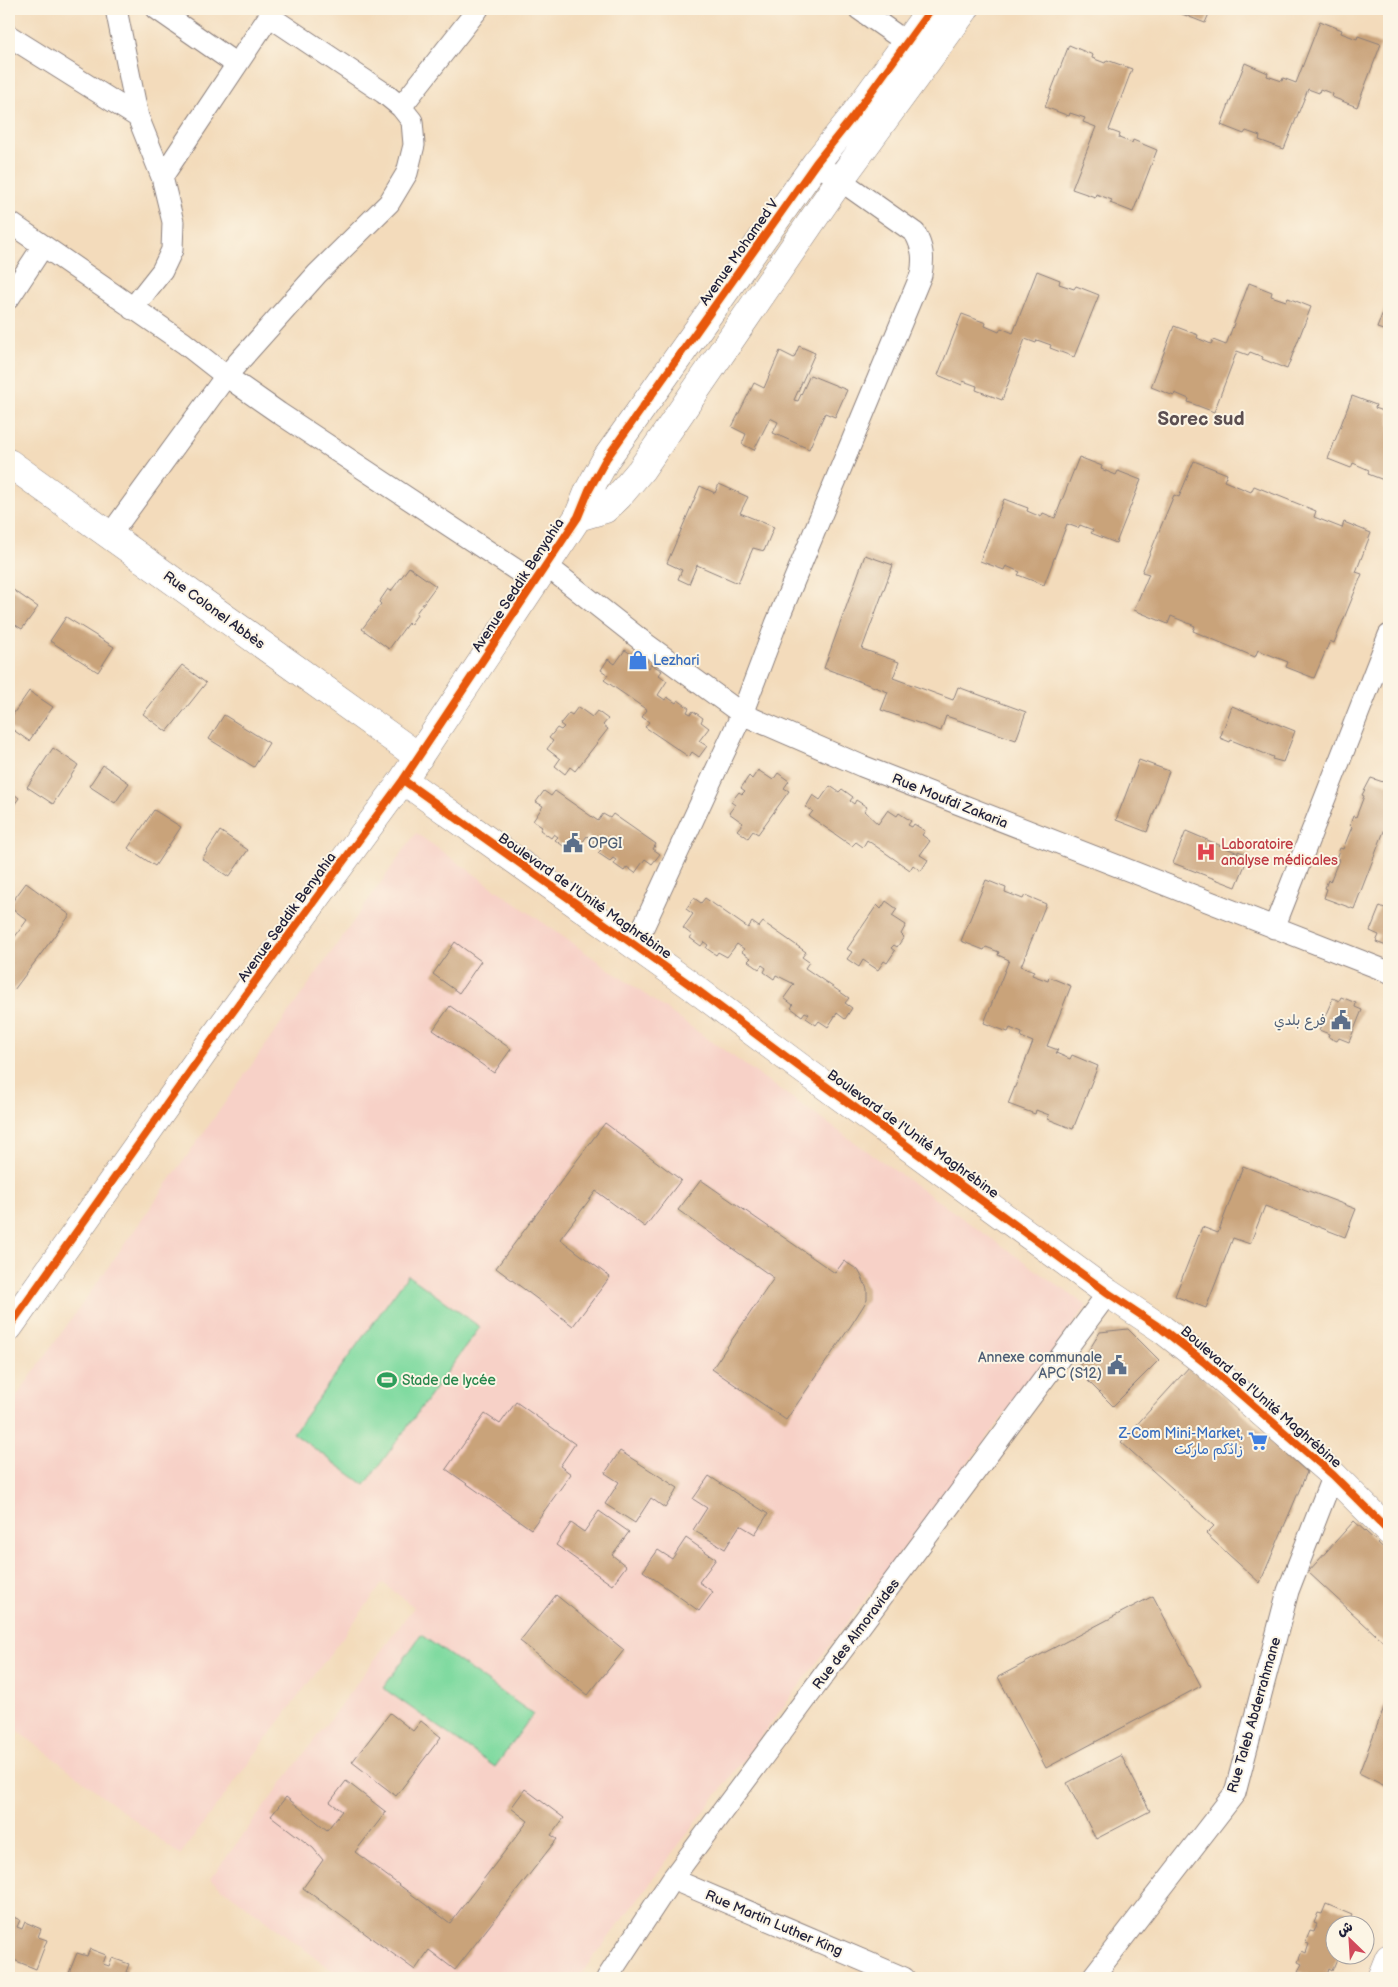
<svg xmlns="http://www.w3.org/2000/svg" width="1398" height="1987" viewBox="0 0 1398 1987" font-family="'Balsamiq Sans','Playpen Sans Arabic',sans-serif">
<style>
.built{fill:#f7d1c7}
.green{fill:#80daa0;stroke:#517e6e}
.building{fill:#c9a37a}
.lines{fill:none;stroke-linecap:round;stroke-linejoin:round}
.street-casing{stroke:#8a7e7b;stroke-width:23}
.secondary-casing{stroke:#8a7e7b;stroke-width:29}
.street{stroke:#fff;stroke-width:21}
.secondary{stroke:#fff;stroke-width:28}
.cycleway-casing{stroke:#fcf5e5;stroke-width:11}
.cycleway{stroke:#e8590c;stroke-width:8}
.labels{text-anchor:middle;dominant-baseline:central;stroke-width:4;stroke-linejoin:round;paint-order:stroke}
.street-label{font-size:14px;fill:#22223b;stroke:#fcf5e5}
.shop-label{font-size:14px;fill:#366cbe;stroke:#fcf5e5;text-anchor:start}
.service-label{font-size:14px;fill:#4e5e75;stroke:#fcf5e5;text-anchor:end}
.health-label{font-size:14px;fill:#be3a42;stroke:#fcf5e5;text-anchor:start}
.leisure-label{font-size:14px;fill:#27864d;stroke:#fcf5e5;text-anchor:start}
.district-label{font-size:19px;font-weight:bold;fill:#5c4f51;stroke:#fcf5e5}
</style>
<rect width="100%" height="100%" fill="#fcf5e5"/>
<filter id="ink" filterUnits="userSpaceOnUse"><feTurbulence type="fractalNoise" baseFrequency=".02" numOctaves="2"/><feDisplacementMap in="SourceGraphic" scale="10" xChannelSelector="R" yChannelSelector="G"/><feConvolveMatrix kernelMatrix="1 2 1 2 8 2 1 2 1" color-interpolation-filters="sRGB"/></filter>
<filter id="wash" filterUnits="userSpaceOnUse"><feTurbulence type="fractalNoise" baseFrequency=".0096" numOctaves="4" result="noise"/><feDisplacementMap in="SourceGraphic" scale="20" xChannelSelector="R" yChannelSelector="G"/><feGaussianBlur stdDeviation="1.12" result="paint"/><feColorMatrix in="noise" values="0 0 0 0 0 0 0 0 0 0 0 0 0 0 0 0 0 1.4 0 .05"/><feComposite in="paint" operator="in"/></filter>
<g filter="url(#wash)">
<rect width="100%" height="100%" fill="#f3dbbb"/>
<!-- built -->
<path class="built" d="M416 833 1087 1306 578 1978H343L210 1879 414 1607 383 1583 180 1855 9 1724V1407Z"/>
<!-- green -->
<path class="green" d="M408 1275 480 1327 365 1485 293 1433Z
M421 1635 533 1714 495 1767 383 1688Z"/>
<g id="blocks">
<!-- building -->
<path class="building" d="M876 9H894L888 17Z
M1178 9H1211L1205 23 1182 14 1183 11Z
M1320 21 1342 30 1341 33 1357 39 1358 36 1381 44 1357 107 1332 97 1333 94 1320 89 1319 93 1308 89 1284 149 1259 140 1260 136 1246 131 1244 134 1221 125 1245 63 1268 73 1267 76 1282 81 1283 78 1296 83Z
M1069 45 1093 55 1092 58 1105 63 1107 60 1132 69 1109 130 1120 134 1119 138 1132 143 1133 140 1157 150 1133 212 1110 203 1112 200 1096 194 1095 197 1072 189 1096 127 1083 122 1085 118 1070 113 1069 116 1045 107Z
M1037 271 1060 280 1059 284 1074 289 1076 286 1099 295 1074 357 1050 348 1051 345 1037 340 1036 343 1025 339 1002 400 976 390 977 386 963 381 962 385 938 375 962 314 986 323 985 326 999 332 1001 328 1013 333Z
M1249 283 1272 292 1271 296 1286 301 1288 298 1311 307 1287 369 1262 359 1263 357 1250 352 1248 355 1237 351 1214 412 1188 402 1189 399 1175 393 1174 396 1151 387 1174 326 1198 335 1197 338 1211 344 1213 340 1226 345Z
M1389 296V332L1377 328Z
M799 346 815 353 794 400 798 401 810 375 847 390 835 417 825 413 809 449 773 433 778 422 770 418 754 450 742 444 746 434 732 427 754 383 764 388 780 351 794 358Z
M1352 396 1376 405 1375 408 1389 413V482L1368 474 1369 470 1353 463 1351 468 1328 459Z
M1079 457 1102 466 1101 469 1116 475 1118 471 1141 480 1116 543 1091 533 1093 530 1080 525 1078 528 1067 524 1044 585 1018 575 1020 572 1006 566 1004 570 980 561 1004 499 1028 508 1027 511 1041 517 1043 513 1055 518Z
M1194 461 1227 474 1224 481 1251 492 1254 486 1316 511 1314 517 1342 528 1344 522 1371 533 1356 572 1362 574 1334 643 1330 641 1314 678 1286 667 1288 662 1258 650 1255 657 1193 631 1195 626 1171 616 1168 624 1134 610 1149 574 1142 572 1174 495 1179 497Z
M719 484 748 497 740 513 774 527 764 551 753 548 738 583 697 565 689 584 678 579 682 570 667 563 700 486 715 493Z
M865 555 893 565 862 649 899 662 893 678 953 700 958 687 1026 712 1016 740 946 716 941 731 881 710 888 692 824 668Z
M409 567 436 586 416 613 417 615 410 625 408 623 389 649 362 629 381 604 379 602 388 589 391 591Z
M9 587 38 607 22 629 9 621Z
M66 617 114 647 98 672 50 641Z
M625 650 634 656 636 653 648 661 645 665 649 668 651 664 662 671 659 675 667 681 658 695 665 700 667 697 676 703 678 700 689 708 687 712 691 714 693 711 703 718 701 722 709 728 699 741 707 746 699 757 692 752 689 757 645 727 649 722 642 717 647 710 604 680 608 675 601 670 608 659 615 664Z
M182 665 206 683 167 732 143 714Z
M29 691 53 707 29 741 9 727V720Z
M1232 706 1295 731 1283 762 1272 759 1273 757 1231 740 1230 742 1220 738Z
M578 707 592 717 597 711 608 719 603 725 608 729 575 771 570 767 565 774 555 766 560 759 547 749 553 741 549 738 557 728 561 730 564 727 560 724 569 713 572 715Z
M224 715 269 743 254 767 209 739Z
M53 748 78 765 53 804 27 787Z
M1139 760 1169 771 1147 832 1116 820Z
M103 765 129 783 115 803 89 786Z
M758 770 773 780 778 773 789 781 784 788 789 791 758 834 753 831 748 838 737 830 743 823 729 813 735 805 731 802 739 792 742 794 745 791 741 788 749 776 752 779Z
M1371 778 1389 784V818L1354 909 1324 898 1327 889 1325 888 1328 880 1330 882 1339 859 1336 858 1340 848 1343 849 1352 827 1350 825 1353 816 1356 817 1364 796 1362 795Z
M830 786 839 792 842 789 853 797 850 801 854 804 856 800 867 807 864 811 878 824 888 810 897 816 899 813 911 821 908 825 912 827 914 824 925 831 922 835 930 841 920 855 928 860 921 871 913 865 910 870 867 840 863 847 856 842 852 846 809 816 813 811 806 807 813 795 820 800Z
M9 790 19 798 9 812Z
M544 791 551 796 555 791 598 821 603 814 610 818 613 814 656 844 653 849 660 854 652 864 645 859 635 873 627 867 624 871 614 864 616 860 613 858 610 861 598 853 601 850 592 844 594 841 587 836 577 850 568 844 566 848 555 840 558 837 554 834 551 838 540 830 542 827 533 821 543 806 536 802Z
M154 810 181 827 155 866 128 848Z
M220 831 248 850 229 877 202 859Z
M1186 831 1238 853V851L1249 855 1236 887 1173 863Z
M986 880 1006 888 1005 892 1023 899 1025 895 1046 904 1021 966 1034 971 1032 975 1048 981 1049 977 1071 986 1047 1046 1058 1050 1056 1053 1070 1059 1072 1055 1098 1066 1073 1129 1048 1119 1049 1115 1036 1110 1035 1114 1008 1104 1033 1042 1021 1037 1022 1033 1010 1028 1008 1032 984 1023 1009 960 998 955 999 952 986 947 984 950 961 941Z
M26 883 70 915 14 990 9 986V945L27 920 9 906Z
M694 898 701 903 705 898 748 928 752 922 759 927 763 922 806 952 802 957 809 962 805 968 849 998 845 1003 852 1008 845 1019 837 1013 828 1027 819 1021 816 1025 806 1018 809 1014 805 1012 802 1016 791 1008 793 1005 784 998 794 984 776 975 774 979 764 972 766 968 762 965 759 969 748 961 751 958 742 952 744 949 737 944 727 957 718 952 716 955 706 948 708 945 704 942 701 946 690 938 692 935 683 928 693 914 686 909Z
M886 901 897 909 892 916 906 925 901 934 904 937 897 947 894 945 891 948 895 951 887 963 884 961 878 970 863 960 859 967 847 959 852 952 847 949 877 905 881 909Z
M1380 906 1389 910V947L1376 942 1379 935 1370 931Z
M455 942 481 961 459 993 433 974Z
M1341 997 1356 1003 1355 1007 1362 1010 1349 1042 1339 1038 1337 1041 1328 1037 1329 1034 1319 1030 1333 998 1339 1001Z
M450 1006 511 1049 494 1073 433 1030Z
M605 1123 681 1180 645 1227 596 1191 560 1239 610 1277 573 1326 496 1268Z
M1243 1166 1356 1209 1345 1237 1265 1206 1250 1244 1233 1238 1206 1308 1175 1296 1202 1227 1218 1233Z
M701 1180 835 1273 844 1261 858 1270 862 1277 867 1289V1300L852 1324 786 1420 712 1369 774 1278 678 1210Z
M1128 1329 1159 1360 1113 1406 1077 1370 1100 1332Z
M1190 1366 1307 1472 1260 1583 1206 1534 1214 1526 1121 1442Z
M516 1402 575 1444 560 1466 571 1474 531 1529 446 1469 485 1414 500 1424Z
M620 1451 678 1488 665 1508 651 1498 635 1523 605 1504 619 1482 605 1473Z
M709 1476 768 1514 755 1534 740 1525 725 1549 693 1530 707 1508 693 1499Z
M599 1511 629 1532 612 1555 626 1566 612 1585 556 1545 571 1523 584 1532Z
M1354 1521 1389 1553V1647L1308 1572Z
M686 1538 716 1559 699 1582 713 1592 699 1611 643 1571 658 1550 672 1559Z
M556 1595 624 1650 588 1695 520 1641Z
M1153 1596 1201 1686 1046 1768 998 1677Z
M1388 1697 1389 1699V1788L1359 1773Z
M390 1713 413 1731 421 1721 441 1737 396 1796 352 1762Z
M1121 1755 1150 1811 1096 1839 1067 1783Z
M346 1781 386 1812 355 1852 450 1923 528 1821 511 1808 525 1789 564 1818 551 1835 557 1839 455 1970 429 1950 415 1970 303 1888 323 1860 313 1848 271 1816 286 1797 327 1830 342 1811 330 1802Z
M1326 1904 1352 1915 1348 1924H1336V1954H1339L1332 1971 1329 1969 1326 1978H1317L1298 1971 1302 1964 1298 1962 1302 1951 1306 1953 1309 1944 1305 1943 1310 1931 1314 1932 1317 1924 1314 1923 1318 1913 1322 1914Z
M9 1915 20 1920 17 1927 22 1929 25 1922 41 1929 38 1937 47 1940 36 1969 9 1958Z
M90 1949 106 1955 103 1964 109 1966 112 1958 129 1964 126 1972 142 1978H67L77 1953 87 1956Z"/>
</g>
</g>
<g filter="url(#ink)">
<use href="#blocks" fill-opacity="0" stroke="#8a7e7b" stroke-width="1"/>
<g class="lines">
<defs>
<path id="street" d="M116 9 138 117
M157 9 236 64
M859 9 906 42
M9 36 138 117 162 177 173 222 172 250 162 271 132 309
M401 107 478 9
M162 177 274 9
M9 222 184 343 226 376 279 413 536 583
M9 298 43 246
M110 535 226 376 317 274 389 203 407 173 414 145 412 121 401 107 384 93 269 16
M547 566 646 644 742 714 862 766 1389 972
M1274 928 1389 635
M634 947 742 714 776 624 921 275C924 258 923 248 915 233L816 163
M672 1879 904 1978
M607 1978 672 1879 1108 1293
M1092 1978 1235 1793 1288 1591 1333 1475"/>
<path id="secondary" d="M9 463 419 757
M578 517 605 509 619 496 641 470 840 180 965 9
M403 780 689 984 797 1065 1108 1293 1162 1329 1204 1362 1333 1475 1389 1531
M9 1327 223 1025 403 780 578 517 589 490 606 459 816 163 852 118 931 9
M1381 1978 1389 1958"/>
</defs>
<!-- street casing -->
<use href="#street" class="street-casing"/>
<!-- secondary casing -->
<use href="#secondary" class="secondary-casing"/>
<!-- street -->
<use href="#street" class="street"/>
<!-- secondary -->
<use href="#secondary" class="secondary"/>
<defs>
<path id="cycleway" d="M403 780 689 984 797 1065 1108 1293 1162 1329 1204 1362 1333 1475 1389 1531
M9 1327 223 1025 403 780 578 517 589 490 606 459 816 163 852 118 931 9"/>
</defs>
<!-- cycleway casing -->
<use href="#cycleway" class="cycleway-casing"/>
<!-- cycleway -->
<use href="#cycleway" class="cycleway"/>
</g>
</g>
<!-- icons -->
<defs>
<symbol id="shop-bare" viewBox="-9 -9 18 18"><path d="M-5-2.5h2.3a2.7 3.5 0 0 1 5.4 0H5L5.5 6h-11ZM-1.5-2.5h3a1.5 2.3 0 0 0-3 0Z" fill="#3f7fe0" stroke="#fcf5e5" stroke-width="2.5" paint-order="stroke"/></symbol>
<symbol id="civic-bare" viewBox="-9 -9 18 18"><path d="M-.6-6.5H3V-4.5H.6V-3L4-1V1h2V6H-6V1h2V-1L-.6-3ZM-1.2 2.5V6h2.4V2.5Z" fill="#5c6f8a" stroke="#fcf5e5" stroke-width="2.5" paint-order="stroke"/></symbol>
<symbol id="hospital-bare" viewBox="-9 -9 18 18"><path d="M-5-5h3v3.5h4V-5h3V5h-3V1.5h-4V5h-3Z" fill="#e0444e" stroke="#fcf5e5" stroke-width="2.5" paint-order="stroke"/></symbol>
<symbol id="stadium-bare" viewBox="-9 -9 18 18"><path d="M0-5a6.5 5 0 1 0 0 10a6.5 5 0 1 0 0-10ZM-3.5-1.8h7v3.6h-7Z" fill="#2e9e5b" stroke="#fcf5e5" stroke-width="2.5" paint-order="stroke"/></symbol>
<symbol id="supermarket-bare" viewBox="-9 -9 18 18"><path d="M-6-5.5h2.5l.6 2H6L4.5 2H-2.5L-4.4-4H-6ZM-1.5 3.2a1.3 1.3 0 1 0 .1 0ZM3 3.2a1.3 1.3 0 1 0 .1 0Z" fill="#3f7fe0" stroke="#fcf5e5" stroke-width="2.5" paint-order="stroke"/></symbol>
</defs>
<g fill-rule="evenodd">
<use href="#shop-bare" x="624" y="646" width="28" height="28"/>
<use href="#civic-bare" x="559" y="829" width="28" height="28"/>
<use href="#hospital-bare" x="1192" y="838" width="28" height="28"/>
<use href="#civic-bare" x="1327" y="1006" width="28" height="28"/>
<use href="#civic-bare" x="1103" y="1351" width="28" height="28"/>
<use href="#stadium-bare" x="373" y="1366" width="28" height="28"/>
<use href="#supermarket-bare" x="1244" y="1427" width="28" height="28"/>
</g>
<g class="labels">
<!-- street labels -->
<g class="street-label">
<text transform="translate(739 252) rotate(-55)">Avenue Mohamed V</text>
<text transform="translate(518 585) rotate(-57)">Avenue Seddik Benyahia</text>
<text transform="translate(214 610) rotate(36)">Rue Colonel Abbès</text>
<text transform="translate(950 801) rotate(22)">Rue Moufdi Zakaria</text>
<text transform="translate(585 896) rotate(35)">Boulevard de l'Unité Maghrébine</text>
<text transform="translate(287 917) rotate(-54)">Avenue Seddik Benyahia</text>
<text transform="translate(913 1134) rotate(36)">Boulevard de l'Unité Maghrébine</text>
<text transform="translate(1261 1397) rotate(41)">Boulevard de l'Unité Maghrébine</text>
<text transform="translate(856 1634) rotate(-53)">Rue des Almoravides</text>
<text transform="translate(1254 1715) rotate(-74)">Rue Taleb Abderrahmane</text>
<text transform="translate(774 1923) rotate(23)">Rue Martin Luther King</text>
</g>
<!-- shop labels -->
<g class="shop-label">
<text x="653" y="660">Lezhari</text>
<text x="1243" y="1433" text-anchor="end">Z-Com Mini-Market,<tspan x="1243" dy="16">زادُكم ماركت</tspan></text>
</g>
<!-- service labels -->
<g class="service-label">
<text x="588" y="843" text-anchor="start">OPGI</text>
<text x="1326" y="1020">فرع بلدي</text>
<text x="1102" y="1357">Annexe communale<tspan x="1102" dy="16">APC (S12)</tspan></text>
</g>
<!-- health labels -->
<g class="health-label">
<text x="1221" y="844">Laboratoire<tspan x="1221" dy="16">analyse médicales</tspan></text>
</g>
<!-- leisure labels -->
<g class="leisure-label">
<text x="402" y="1380">Stade de lycée</text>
</g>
<!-- district labels -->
<g class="district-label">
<text x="1201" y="419">Sorec sud</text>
</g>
</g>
<!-- margin -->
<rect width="1398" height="1987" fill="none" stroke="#fcf5e5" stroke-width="30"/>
<!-- north arrow -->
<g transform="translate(1350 1940) rotate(335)"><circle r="24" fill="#fcf5e5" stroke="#a5a1a1"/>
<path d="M0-4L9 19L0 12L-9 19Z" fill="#d1495b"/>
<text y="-8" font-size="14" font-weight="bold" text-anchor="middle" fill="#22223b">ش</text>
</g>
</svg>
